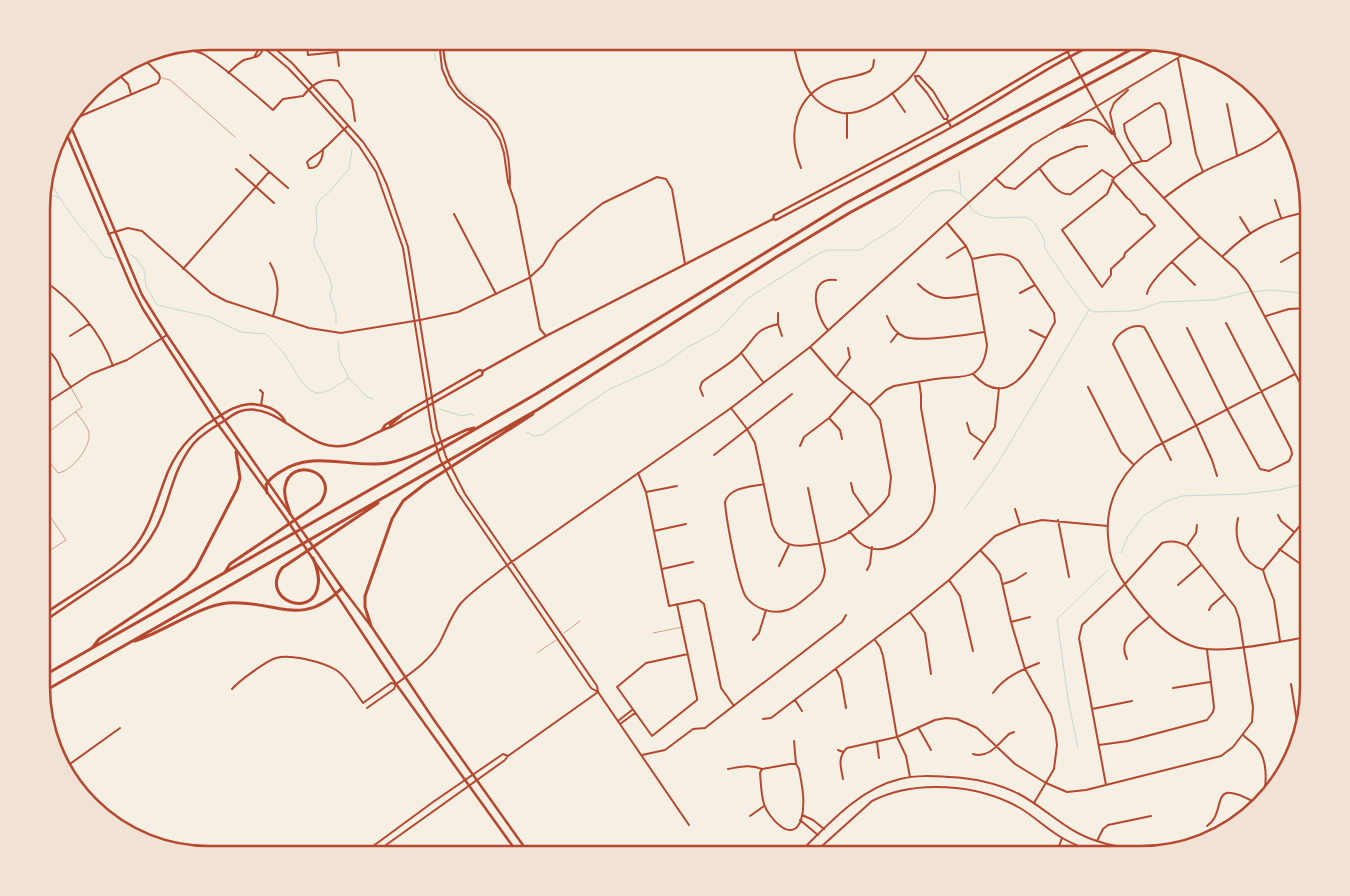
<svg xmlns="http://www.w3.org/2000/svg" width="1350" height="896" viewBox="0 0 1350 896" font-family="Commissioner,sans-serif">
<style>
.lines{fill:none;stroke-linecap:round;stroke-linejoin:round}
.stream{stroke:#c9d6d2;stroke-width:1}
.service{stroke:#b5482f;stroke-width:0.5}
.minor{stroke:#b5482f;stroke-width:2}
.tertiary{stroke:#b5482f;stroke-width:2}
.secondary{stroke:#b5482f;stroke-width:2.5}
.motorway{stroke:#b5482f;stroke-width:3}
.rim{fill:none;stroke:#b5482f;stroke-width:2.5}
</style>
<rect width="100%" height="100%" fill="#f6efe4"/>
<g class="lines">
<!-- stream -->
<path class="stream" d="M445 45C443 94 480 96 502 129
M446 46 447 41
M798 48 811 41
M435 60V41
M959 171 961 193
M47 174C60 205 85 231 105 257L114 259
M43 197 52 195 59 198
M129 254 136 258 144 270 146 286 157 305 210 317 241 332 266 334C271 339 277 345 282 351 292 362 303 395 321 393 330 391 341 383 349 378L367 397 373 399
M336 325V314L330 296 332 287 329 276 315 248 314 241 317 231 316 207 321 199 329 192 349 169 352 149
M338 341 340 361 349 378
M440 409 461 416 470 414 474 415
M526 432 534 436 542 435 608 390 663 365 688 347 718 331 748 298 818 254 827 250H860L899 225 931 193 937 191 951 190 959 193 966 199 973 211 983 216 995 218 1026 217 1034 222 1044 239 1045 248 1064 277 1086 307 1094 312 1131 311 1139 310 1161 302 1215 300 1247 292 1271 290 1301 293 1308 289
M965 508 998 463 1089 310
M1121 553 1128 536 1143 516 1165 502 1182 496 1245 494 1278 490 1308 483
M1078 748 1068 699 1057 619 1108 570"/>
<!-- service -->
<path class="service" d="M162 78 170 80 235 137
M43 436 82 407 71 388
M43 453 58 473C72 471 91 447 89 433 88 426 80 418 76 412
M43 506 66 540 43 555
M564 633 580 621
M653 633 683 627
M537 653 556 640"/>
<!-- minor -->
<path class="minor" d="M306 41 308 55 337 52
M336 41 339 66
M793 41C796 58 801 82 812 95 819 104 831 111 842 113 868 116 909 85 921 63 925 57 927 49 928 41
M183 46C192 53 198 50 205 55 229 71 251 91 273 110L283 99 303 96C313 84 322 77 338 81L352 100 355 121
M254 57 259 49 266 42
M1178 59 1196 154 1203 172
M116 72 128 84 131 94
M228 73C233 69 238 63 244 60 253 57 262 58 263 47
M915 76 916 80 927 93 944 119H947
M916 76H919L933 91 948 116 947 119 951 127
M892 93 905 112
M1160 103 1165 110 1171 143 1169 146 1147 161H1142C1136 149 1124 139 1124 124L1155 104Z
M1227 104 1237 155
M69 121 158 83 160 78 159 74 141 56
M847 138V113
M323 149C323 158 319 169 309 168L307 162C311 157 315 156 320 152 330 144 338 134 348 126
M250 155 288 188
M801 168C787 134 794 95 833 81 845 77 859 77 870 71L873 67 874 60
M1039 168C1047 177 1057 197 1071 194L1102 170 1114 178
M236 169 274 203
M995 178 1005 187 1015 189 1050 159 1077 147 1087 146
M1112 180 1127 198 1130 200 1141 214 1146 215 1155 226 1125 253 1124 257 1111 269V275L1102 287 1062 230 1107 194 1114 178 1132 164 1142 161
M1164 198C1177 188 1189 179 1203 172 1230 157 1265 149 1285 124
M1275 200 1281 218
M454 214 496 294
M1240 217 1250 233
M108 234 128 228 142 231 211 293 226 301 309 328 341 333 420 320
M43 236C48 244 48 250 43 258
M1223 256C1249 230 1273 218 1308 212
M947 258 966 246
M972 259C989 256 1004 249 1019 261L1054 313 1055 322C1038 351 1013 418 973 374
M1172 262 1195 285
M1281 262 1297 253 1308 251
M270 263C280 280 279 297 273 316
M183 269 269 172
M43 280C72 300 101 331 113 366
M918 284C937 304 953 298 978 294
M1020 293 1035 285
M1147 294C1148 280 1188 247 1200 237
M778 313V324L782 336
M887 316C890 325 895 333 905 337 920 342 967 335 984 332
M1266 316 1289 309 1308 308
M1187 328 1227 409 1260 469 1269 471 1289 461 1292 454 1291 449 1226 323
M828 330C816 317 805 276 836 280
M1030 330 1046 338
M70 336 89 324
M891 342 898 333
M47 350C57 357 59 365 63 376 65 379 68 383 71 387
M742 354 763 382
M1295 374 1155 447C1124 468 1105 499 1108 536 1109 548 1110 559 1116 569 1123 583 1132 595 1142 607 1157 625 1172 640 1195 647 1221 655 1280 641 1308 637
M836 377 850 358 848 348
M1088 387 1121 452 1133 464
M260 390 263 393 261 405
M703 396 700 388 702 382C715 372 731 364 741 353 757 336 754 330 778 324
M870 405 886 390 894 386C910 383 927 380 944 378 954 377 965 378 974 373 983 367 986 355 987 345L972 259 966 246 947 223
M731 408 747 429 755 443 772 524C780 547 795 548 816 544 824 543 832 542 839 538 852 532 876 512 885 501L889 495 891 477 880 420 869 405 836 377 810 347
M829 418 840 430 842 439
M967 423 970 433 984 443
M800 446 804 437 829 418 853 391
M714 455 792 394
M974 459 995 427 999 388
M1171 460 1113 344C1117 333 1132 323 1144 327L1147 332 1196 425 1212 460 1217 476
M638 473 646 492 669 606 699 600 704 604 721 688 734 706
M851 483 853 492 869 515
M764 484C750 487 730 487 725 502 726 518 738 585 746 597 755 609 773 615 787 610 795 608 801 602 807 597 817 589 824 584 825 570L808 488
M646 492 677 486
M1015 509 1020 525
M1278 515 1281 521 1294 532
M1238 518C1233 540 1242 563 1263 570
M1058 520 1069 577
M654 531 686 524
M849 531C853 535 856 540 860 543 884 561 920 535 931 513 935 504 935 495 935 486L921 408V395L919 382
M1187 546 1196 533 1197 525
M1279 549 1302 565 1308 575
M980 550 994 565 1000 574 1011 622 1025 669 1051 715 1055 729 1057 745 1054 769 1034 803
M779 566 789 545
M662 569 693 562
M867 570 870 564 872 547
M949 580 960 596 973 651
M1003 584 1015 580 1026 573
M1178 585 1201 565
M677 604 697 698V700L652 736 617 687 646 663 688 654
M1209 610 1211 606 1225 594
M910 612 925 633 931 674
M1011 622 1030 617
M753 640 759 633 766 610
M875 640 880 647 883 656 897 737 906 756 910 777
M1280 641 1274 600 1266 580 1263 570 1308 516
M1127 659C1117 639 1136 629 1150 616
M836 669 841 679 846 708
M1291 684 1298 728
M1173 688 1210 682
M232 689C239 681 266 661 276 658 291 654 323 662 336 670 347 677 355 692 363 703L391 683 396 684
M598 692 689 825
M993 693C1004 677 1021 670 1039 663
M795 700 802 711
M367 708 394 689 396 684
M1092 709 1132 701
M763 719 771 718 910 612 949 580 995 536 1020 525 1042 520 1108 526
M618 721 632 710
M620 724 635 713
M918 727 931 750
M1243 735C1247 739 1252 742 1256 746 1267 757 1268 783 1262 797
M794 741 796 764
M877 742 879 758
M1099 745 1128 741 1207 720 1213 712 1214 707 1207 650
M838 750 843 752
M973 754C989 759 999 743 1009 734L1014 732
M642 755 665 750 693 729 705 728 842 622 846 615
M790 764H796L799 769C802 785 806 804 801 820 792 845 768 817 764 804 761 795 761 783 760 773L762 769Z
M63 769 120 728
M728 769C740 767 750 764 762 769
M843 779C841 768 837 757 847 748L897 737 935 720 946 718 957 719 977 728 1015 764 1046 783 1067 792 1086 790 1221 756 1233 747 1252 722 1253 707 1239 618 1235 607 1187 546C1178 541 1171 540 1162 543L1124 585 1082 625 1079 638 1081 649 1106 785
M802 815 813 820 824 829
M750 816 764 806
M800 820 818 835
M1207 826C1229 811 1206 775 1256 803
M1097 841 1103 829 1108 825 1151 816
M1056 854 1062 838
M812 855 872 801C915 779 978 784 1020 808 1035 817 1048 830 1064 839 1076 846 1089 850 1103 854"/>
<!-- tertiary -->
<path class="tertiary" d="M256 41 288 68 308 89 359 146 376 172 403 248 432 432 440 459 457 492 591 688 598 692
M266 41 292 63 363 142 376 161 387 185 408 247 437 429 446 457 465 494 597 686 598 692
M439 41 442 69 449 85 458 97 487 120 500 140 504 153 508 182 516 206 540 329 546 336
M443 41C443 64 449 85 468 100 478 108 489 113 497 125 508 142 510 164 510 185
M1067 51 1097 107 1132 164 1200 237 1237 270 1248 285 1308 398
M1062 128C1085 119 1093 113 1112 134
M1115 135 1110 113 1114 103 1128 90
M420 320 458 312 529 278 543 265 557 242 594 210 603 203 657 177 666 179 672 189 685 264
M43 405 91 374 127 360 167 335
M396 684C412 672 428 662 439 644 446 631 451 615 461 603 474 589 491 578 506 566L731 408 810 347 1032 145 1191 50
M361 855 433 802 503 754 508 756
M372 855 505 760 508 756 598 692
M797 855C827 826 858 789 900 779 916 775 933 776 949 777 973 778 997 783 1019 794 1046 808 1066 832 1097 841 1111 846 1127 848 1142 847 1156 846 1169 843 1183 845"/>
<!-- secondary -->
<path class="secondary" d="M69 122 142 295 167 335 221 415 342 588 371 626 434 720 530 855
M64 128 131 286 143 309 214 419 285 517 396 684 519 855
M773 219 774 215 948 122 1044 64 1088 41
M391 427 390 425 401 416
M382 430 385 425 406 412 479 370 483 371 546 336 773 219 776 220C835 189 894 159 952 127 1002 99 1049 65 1101 41
M43 615C69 596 111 574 132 550 149 531 155 506 164 482 173 455 191 433 215 419 226 412 236 405 250 404 264 404 278 409 285 421
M43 622 130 563C144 549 156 532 163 513 172 488 176 465 194 443 202 434 214 427 224 421 230 417 234 413 241 411 274 401 302 444 334 446 357 448 371 433 391 427L482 375 483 371"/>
<!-- motorway -->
<path class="motorway" d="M267 493 266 485C269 479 274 476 280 472 313 449 351 469 388 463 410 459 444 440 466 430L474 428
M313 558C316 566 320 576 318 585 314 620 259 600 282 568L378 503
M225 572 230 564 320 503C342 472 290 455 285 487 283 496 288 506 290 514
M371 626 365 607V596L392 519 403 501 426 483 533 414
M135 641C164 632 198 606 227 603 274 599 301 630 342 588
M93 647 99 639 174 589 187 579 196 568 237 489 240 478 236 452
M43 676 417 463 536 394 846 203 1145 42
M43 692 537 410 778 256 851 212 1162 45"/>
</g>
<!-- crop -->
<path d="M0 0H1350V896H0ZM209 50H1141A159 159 0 0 1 1300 209V687A159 159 0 0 1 1141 846H209A159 159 0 0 1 50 687V209A159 159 0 0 1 209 50Z" fill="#f1e2d6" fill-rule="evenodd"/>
<path class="rim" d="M209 50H1141A159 159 0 0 1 1300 209V687A159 159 0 0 1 1141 846H209A159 159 0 0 1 50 687V209A159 159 0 0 1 209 50Z"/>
</svg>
